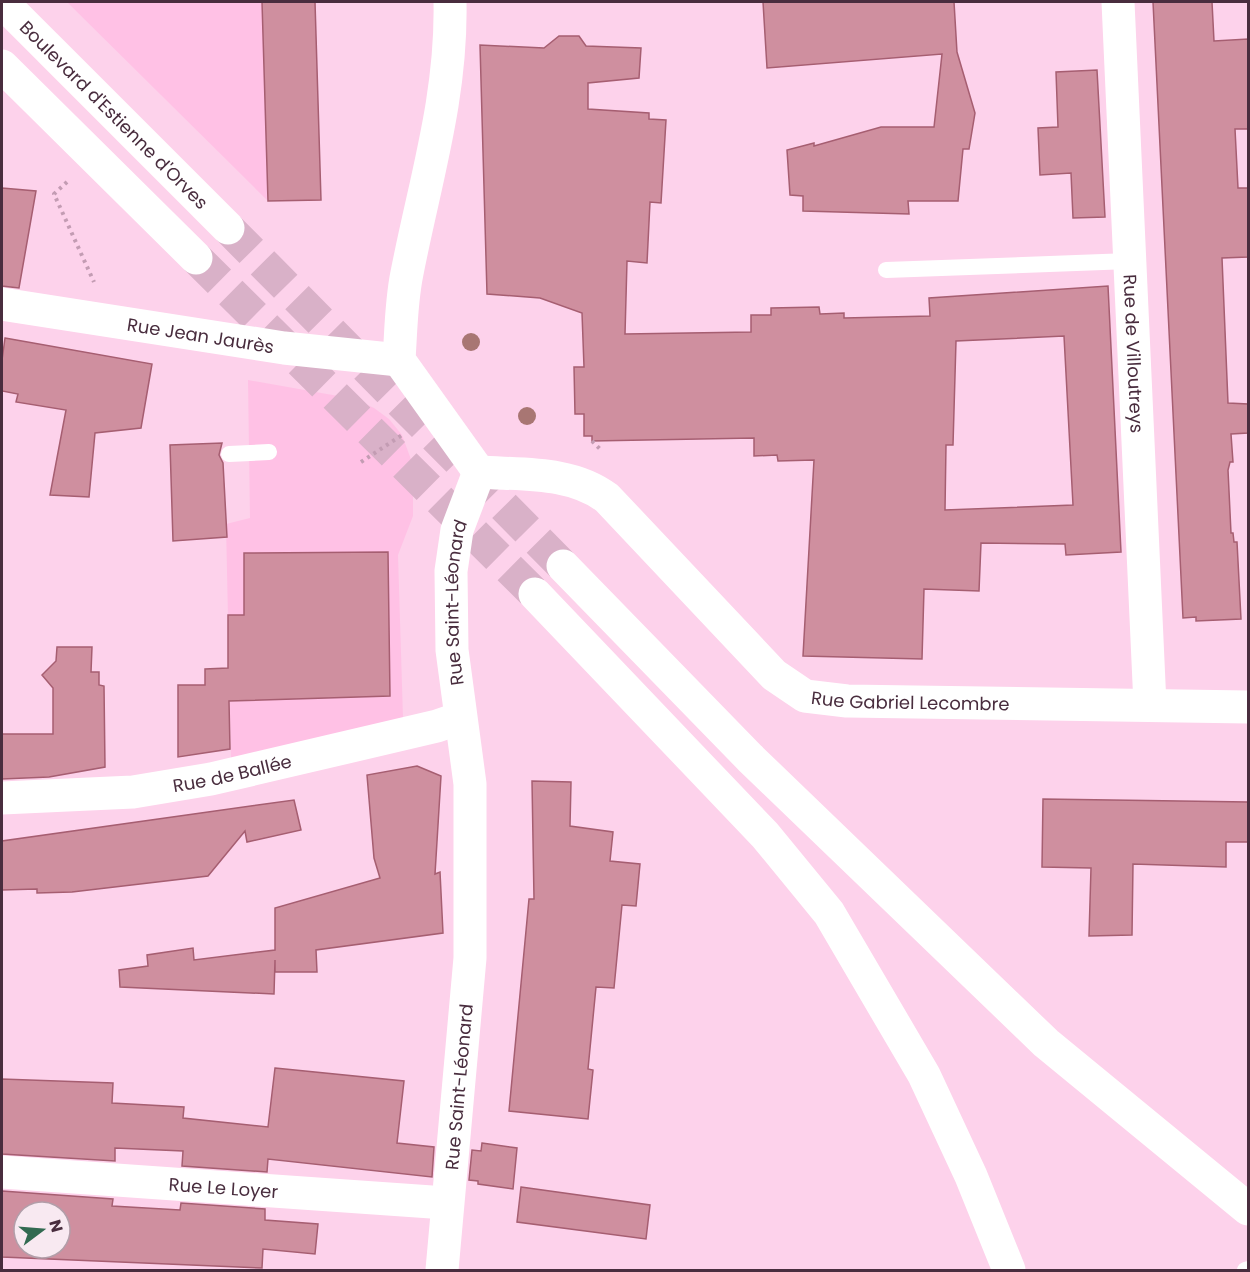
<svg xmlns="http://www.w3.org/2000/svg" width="1250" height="1272" viewBox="0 0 1250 1272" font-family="Poppins,sans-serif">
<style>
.built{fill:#ffc1e5}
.building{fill:#cf8f9f;stroke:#a65e71;stroke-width:1.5;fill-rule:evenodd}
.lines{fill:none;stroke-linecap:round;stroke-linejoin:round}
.primary-tunnel{stroke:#d9b1c8;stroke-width:33;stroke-dasharray:33 16;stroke-linecap:butt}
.motorway-tunnel{stroke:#d9b1c8;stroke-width:33;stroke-dasharray:33 16;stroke-linecap:butt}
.path{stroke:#c39cb3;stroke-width:4;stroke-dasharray:3 4.5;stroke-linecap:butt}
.service{stroke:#fff;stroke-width:16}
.minor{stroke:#fff;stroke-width:33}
.tertiary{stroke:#fff;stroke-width:33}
.primary{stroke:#fff;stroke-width:33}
.motorway{stroke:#fff;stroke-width:33}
.tree{fill:#a87673}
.labels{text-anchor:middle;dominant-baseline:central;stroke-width:5;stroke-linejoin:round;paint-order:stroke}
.street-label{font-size:18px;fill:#492d3e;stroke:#f8e9f1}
</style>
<rect width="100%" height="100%" fill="#fdd2eb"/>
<!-- built -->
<path class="built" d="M67 2H315L321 200 268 201Z
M248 380 355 399 374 408 389 419 402 435 413 465V516L398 555 403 718 231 759 226 524 250 518Z"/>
<!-- building -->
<path class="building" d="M262 2H315L321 200 268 201Z
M763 2H954L957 52 975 113 969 149H963L958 201H908L909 214 803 211V196L790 195 787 150 814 143V146L881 127H934L942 54 767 68Z
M1153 2H1212L1214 41 1248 39V129H1235L1238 188H1248V257L1222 258 1228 403 1248 404V433L1231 434 1233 462H1230L1228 470 1231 533H1233L1234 542H1237L1241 619 1196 621V617L1183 618Z
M559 36H579L586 46 641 48 639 78 588 83V109L649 113V119L666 120 661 203 650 202 647 263 627 261 625 334 751 332V315H771V308L819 307 820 314 844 313V318L930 316 929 298 1108 286 1121 552 1066 555 1065 544 981 543 979 591 924 589 922 659 803 656 814 460 778 461 777 455 754 456V438L592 441V436H584V414H575L574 367H584L582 313 540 298 487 294 480 45 544 48ZM1064 336 1073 505 945 510 946 445H953L956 341Z
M1097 70 1105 217 1073 218 1071 173 1040 175 1038 128 1058 127 1056 72Z
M2 188 36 191 19 288 2 286Z
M5 338 152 364 141 428 95 433 89 497 50 495 66 410 16 402 18 394 2 391V360Z
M222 443 219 455 223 463 227 537 173 541 170 445Z
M388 552 390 696 229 701 230 749 178 757V685H205V669L228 668V615H244V553Z
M57 647H92L91 672H99V685L104 686 105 767 49 777 2 779V734H53V688L42 675 56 661Z
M417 766 441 776 435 874 440 872 443 933 316 950 317 972H275V960L274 994 120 987 119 970 148 966 147 955 193 948 194 960 275 950V908L380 878 374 858 367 775Z
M532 781 571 782 570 826 613 832 610 861 640 864 636 906 622 905 614 988 596 987 588 1069 593 1070 588 1119 509 1111 529 899H534Z
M1043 799 1248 802V842H1226V867L1133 864 1132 935 1089 936 1091 868 1042 867Z
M294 800 301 830 247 842 245 831 208 876 72 892 37 893V889L2 890V841Z
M275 1068 404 1081 397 1143 434 1147 432 1177 268 1159 267 1172 182 1166 183 1151 115 1148V1161L2 1154V1079L113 1083 112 1103 184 1107 183 1118 268 1127Z
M482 1143 517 1148 513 1189 478 1184V1181L469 1180 472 1150 481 1151Z
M521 1187 650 1205 646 1239 517 1222Z
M2 1191 113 1199 112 1206 180 1210 181 1203 265 1209V1220L318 1224 315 1254 263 1249 262 1268 2 1257ZM24 1212H60V1248H24Z"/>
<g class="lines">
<!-- primary-tunnel -->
<path class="primary-tunnel" d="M228 228 563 566"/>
<!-- motorway-tunnel -->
<path class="motorway-tunnel" d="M196 258 535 594"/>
<!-- path -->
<path class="path" d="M67 182 54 194 94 282
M592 441 602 451
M361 462 402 435"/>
<!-- service -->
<path class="service" d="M886 270 1130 261
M229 454 269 452
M1245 1270 1248 1269"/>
<!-- minor -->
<g class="minor">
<path id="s1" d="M2 798 133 792 211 779 437 726 460 718"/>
<path id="s2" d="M2 1172 446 1203"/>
</g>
<!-- tertiary -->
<g class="tertiary">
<path d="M450 2C452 97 425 181 407 273 401 302 401 331 399 360L479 472"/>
<path id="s3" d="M1118 2 1150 705"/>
<path id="s4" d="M2 304 284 348 399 360"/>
<path id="s5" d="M479 472C523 475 571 471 607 498L774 675 805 696 847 701 1248 707"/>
<path id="s6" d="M442 1270 470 958V784L452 650 451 571 457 530 479 472"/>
</g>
<!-- primary -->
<g class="primary">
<path id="s7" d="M2 2 228 228"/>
<path d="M2 66 196 258"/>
<path d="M563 566 750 758 1046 1043 1248 1209"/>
</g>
<!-- motorway -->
<path class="motorway" d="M535 594 765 835 829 913 924 1075 971 1176 1009 1270"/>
</g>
<!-- trees -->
<g class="tree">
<circle cx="471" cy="342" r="9"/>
<circle cx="527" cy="416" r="9"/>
</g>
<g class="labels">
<!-- street labels -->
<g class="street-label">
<text stroke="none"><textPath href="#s7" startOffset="159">Boulevard d'Estienne d'Orves</textPath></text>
<text stroke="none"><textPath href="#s4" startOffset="201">Rue Jean Jaurès</textPath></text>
<text stroke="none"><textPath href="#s3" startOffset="352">Rue de Villoutreys</textPath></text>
<text stroke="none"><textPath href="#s6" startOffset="670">Rue Saint-Léonard</textPath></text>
<text stroke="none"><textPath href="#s5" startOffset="519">Rue Gabriel Lecombre</textPath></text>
<text stroke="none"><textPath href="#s1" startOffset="232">Rue de Ballée</textPath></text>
<text stroke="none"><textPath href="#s6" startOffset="184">Rue Saint-Léonard</textPath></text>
<text stroke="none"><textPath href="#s2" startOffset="222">Rue Le Loyer</textPath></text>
</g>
</g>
<!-- border -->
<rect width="1250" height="1272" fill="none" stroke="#492d3e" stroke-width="6"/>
<!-- north arrow -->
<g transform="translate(42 1230) rotate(74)"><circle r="28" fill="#f8e9f1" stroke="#b29ea9" stroke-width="1.5"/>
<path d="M0-4.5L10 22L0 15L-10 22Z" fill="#326a51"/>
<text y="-9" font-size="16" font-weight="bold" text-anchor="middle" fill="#492d3e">N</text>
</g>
</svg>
